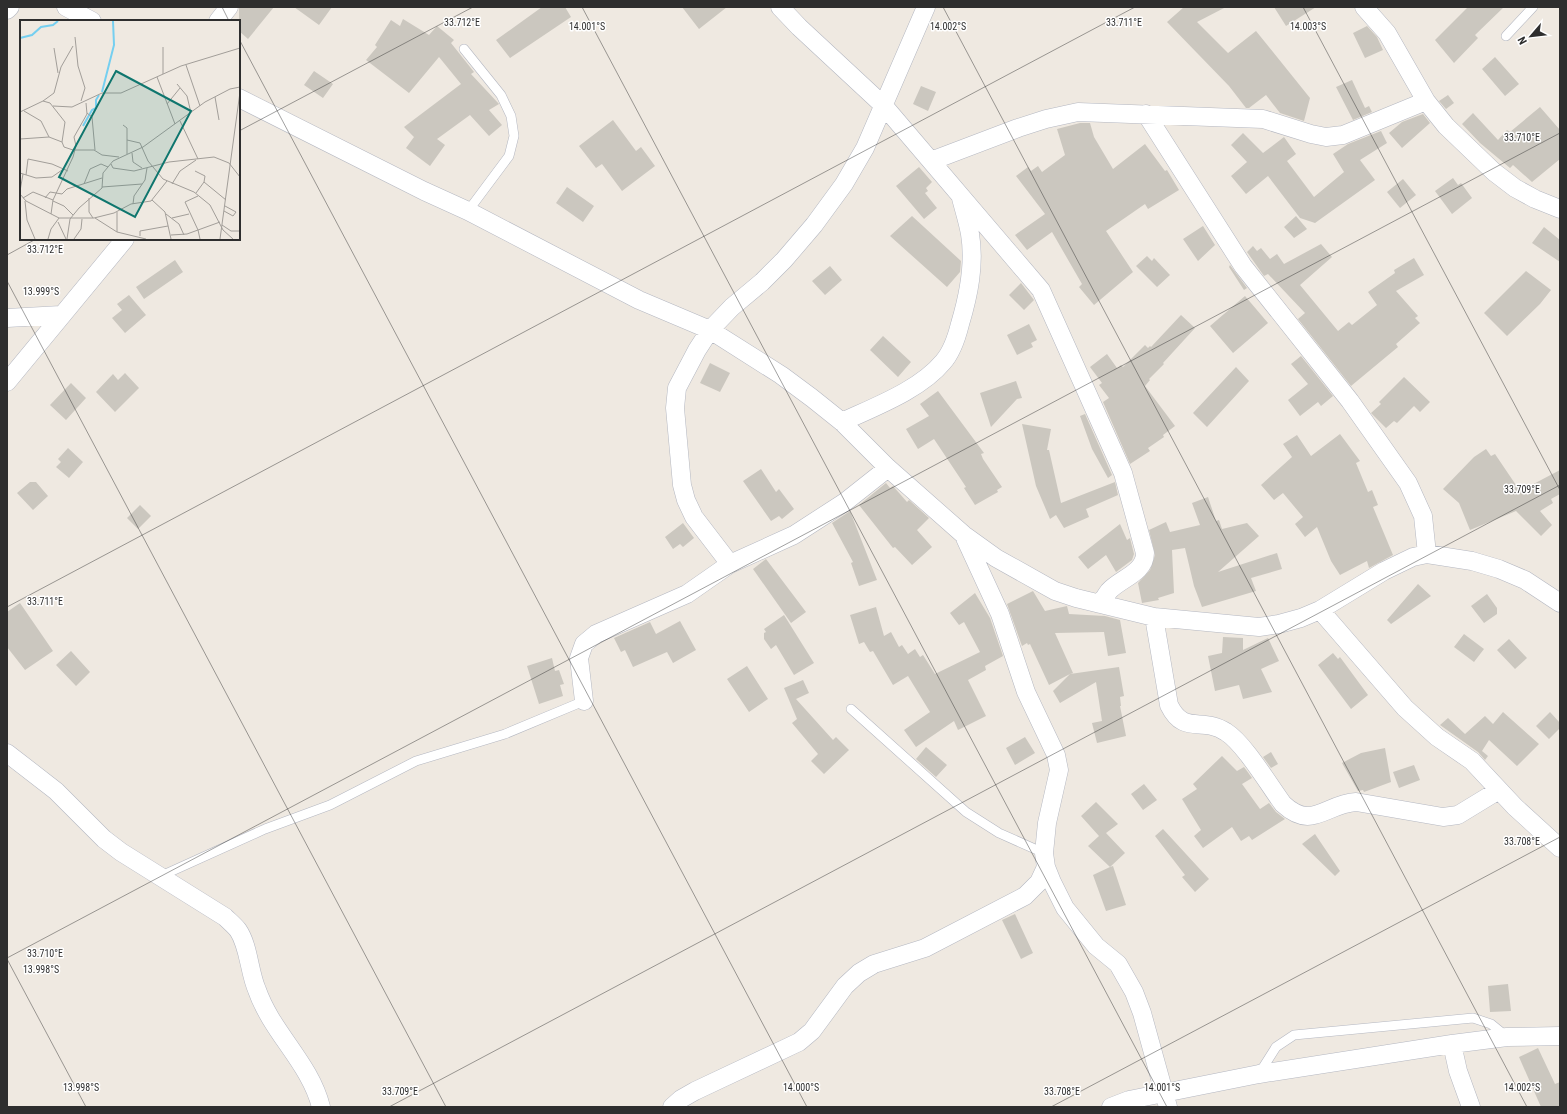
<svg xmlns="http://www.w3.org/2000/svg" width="1567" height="1114" viewBox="0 0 1567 1114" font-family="'Roboto Condensed',sans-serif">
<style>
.building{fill:#cbc7bf}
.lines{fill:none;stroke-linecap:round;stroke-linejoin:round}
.lane-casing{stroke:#b4b7c1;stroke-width:10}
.street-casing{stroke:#b4b7c1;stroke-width:19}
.lane{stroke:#fff;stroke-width:9}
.street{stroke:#fff;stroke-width:18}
.ticks{fill:none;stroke:#2e2e2e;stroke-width:1;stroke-opacity:0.45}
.inset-river{fill:none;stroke:#75cff0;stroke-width:2}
.inset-road{fill:none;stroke:#a29e99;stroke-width:1}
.view{fill:#0f766e;fill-opacity:0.15;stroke:#0f766e;stroke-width:2}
.inset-edge{fill:none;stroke:#2e2e2e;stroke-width:2}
.ticks-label{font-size:10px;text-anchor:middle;fill:#2e2e2e;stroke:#fff;stroke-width:3;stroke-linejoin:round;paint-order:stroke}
</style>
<rect width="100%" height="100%" fill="#efe9e1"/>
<!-- building -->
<path class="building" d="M239 7H274L248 39 239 31Z
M294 7H332L319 25Z
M542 7H565L571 17 510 58 496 40Z
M682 7H727L699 29Z
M1184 7H1226L1197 22 1228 53 1256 31 1310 98 1304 121 1280 113 1266 95 1249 108H1246L1229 86 1167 22Z
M1274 7H1316L1286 26Z
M1468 7H1504L1475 35 1478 38 1454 63 1435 40Z
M403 19 429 35 437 26 454 40 451 43 474 72 471 74 499 104 489 110 502 125 489 136 470 115 437 139 445 145 430 166 406 148 414 137 404 127 461 84 439 57 409 93 366 60 377 47 375 45 391 20 400 26Z
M1367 26 1377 37 1383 50 1365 58 1353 33Z
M1495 57 1519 84 1505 96 1482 69Z
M314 71 333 84 323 98 304 85Z
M1352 80 1365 108 1369 106 1372 112 1353 120 1336 87Z
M921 86 936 92 928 111 913 104Z
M1448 95 1454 103 1446 109 1439 101Z
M1540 107 1560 130V159L1532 182 1513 165 1510 168 1480 143 1462 124 1473 113 1498 140 1507 130 1510 132Z
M1423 114 1430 123 1402 148 1389 133 1402 122Z
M613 120 636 151 641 147 655 166 622 191 602 164 596 168 579 146Z
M1080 123H1090L1094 137 1113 169 1145 144 1165 171 1167 170 1179 190 1148 209 1145 204 1106 231 1133 272 1094 305 1079 287 1082 284 1052 232 1027 250 1015 235 1045 214 1016 176 1028 167 1031 171 1038 166 1042 172 1065 155 1057 129Z
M1381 131 1387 143 1360 160 1375 180 1315 223 1300 218 1268 176 1246 194 1231 176 1247 162 1231 145 1243 133 1263 153 1284 137 1296 154 1287 161 1314 197 1344 172 1333 154 1348 144Z
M919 167 932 182 926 188 928 191 925 193 937 208 924 219 896 186Z
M1453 178 1458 185 1461 183 1472 198 1452 214 1435 191Z
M1403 179 1416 195 1400 208 1387 192Z
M567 187 594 206 583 222 556 203Z
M912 216 961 261 960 272 947 287 890 236Z
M1296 216 1307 229 1294 238 1284 227Z
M1203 226 1215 245 1198 261 1183 239Z
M1544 227 1560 240V262L1532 243Z
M1321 244 1332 257 1300 285 1338 331 1349 322 1352 325 1377 305 1368 292 1395 273 1394 270 1414 258 1424 275 1396 291 1418 316 1415 318 1420 323 1396 344 1398 347 1351 386 1298 319 1305 313 1268 274 1264 276 1247 252 1253 246 1257 251 1261 248 1270 259 1277 254 1284 264Z
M1147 256 1152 261 1154 258 1170 275 1157 287 1136 266Z
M175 260 183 272 144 299 136 287Z
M1230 265 1247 288 1244 290 1229 267Z
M830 266 842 280 825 295 812 281Z
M1526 271 1551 290 1540 304 1507 336 1484 313Z
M1021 283 1034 300 1024 310 1009 295Z
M129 295 146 315 125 333 112 318 122 310 117 304Z
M1245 296 1268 323 1233 353 1210 326Z
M1181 315 1195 328 1163 363 1164 364 1149 379 1150 380 1145 386 1175 426 1163 435 1164 437 1148 448 1150 451 1130 464 1103 402 1109 398 1099 385 1102 383 1090 367 1107 354 1117 368 1121 365 1123 367 1145 345 1148 348 1150 346 1151 347Z
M1029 324 1037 340 1031 343 1033 347 1017 355 1007 335Z
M883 336 911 362 898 377 870 350Z
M1301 356 1333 396 1321 406 1318 402 1300 416 1288 400 1308 384 1291 364Z
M710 363 730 373 720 392 700 383Z
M1236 367 1249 381 1207 427 1193 413Z
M125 373 139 388 115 412 96 392 113 374 118 380Z
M1404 377 1430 402 1420 412 1414 406 1397 423 1394 421 1386 428 1371 413 1381 404 1379 402Z
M1016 381 1022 398 1017 399 991 427 980 393Z
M71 383 86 398 66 420 50 405Z
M938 391 984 453 981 454 983 459 1002 487 997 490 998 492 975 505 964 488 966 487 934 439 918 449 906 429 929 416 920 404Z
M1085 414 1112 475 1108 478 1092 449 1080 416Z
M1022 424 1051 429 1047 450H1049L1061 503 1115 482 1118 495 1086 509 1089 517 1064 528 1056 515 1050 519 1036 486Z
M1340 434 1360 461 1356 463 1368 492 1372 490 1378 505 1373 507 1393 555 1369 568 1367 561 1340 575 1331 561 1317 527 1305 537 1295 524 1303 517 1283 493 1274 500 1261 485 1292 457 1283 444 1297 435 1311 456Z
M68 448 83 462 69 478 56 467 61 462 58 459Z
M1486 449 1491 456 1495 454 1520 491 1560 470V494L1551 499 1553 503 1540 511 1552 525 1541 536 1516 511 1470 530 1459 503 1443 489 1474 457Z
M761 469 776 492 779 489 794 509 782 519 779 516 771 521 743 481Z
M30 482H36L48 496 33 510 17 493Z
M886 483 890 488 893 486 907 502 909 500 929 518 917 530 932 547 912 565 895 547 893 548 859 505Z
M1208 497 1216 521 1219 520 1222 529 1247 523 1259 536 1218 572 1277 553 1282 569 1251 578 1256 591 1202 607 1194 586 1185 548 1172 550 1174 593 1158 598 1159 600 1142 603 1138 583 1150 570 1155 555 1149 530 1166 522 1170 532 1200 525 1192 503Z
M140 505 151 516 138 529 127 518Z
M850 511 877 580 859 586 851 563 853 562 832 523Z
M683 523 694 538 683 547 680 544 673 549 665 537Z
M1120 524 1127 540 1130 538 1134 554 1132 560 1116 572 1106 555 1088 569 1078 557Z
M766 559 806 612 791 623 753 569Z
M1418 584 1431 596 1391 624 1387 620Z
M1033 591 1045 611 1067 606 1069 614 1105 616 1120 620 1126 653 1108 656 1104 632 1055 633 1073 673 1070 674 1119 667 1124 696 1120 697 1121 706H1120L1126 736 1097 743 1092 723 1102 721 1096 682 1060 703 1053 691 1070 674 1049 685 1030 644 1028 645 1027 643 1022 646 1007 604Z
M975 593 990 618 1003 656 985 666 986 670 968 680 986 716 958 730 954 721 916 747 904 730 930 712 908 676 893 685 873 651 870 652 864 642 859 644 850 615 876 607 884 636 891 632 899 647 902 645 908 654 915 649 920 657 923 655 935 674 980 652 964 622 959 625 950 613Z
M1487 594 1497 608V614L1484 623 1471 606Z
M20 603 53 651 25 670 7 647V612Z
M784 615 814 663 794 675 776 645 771 649 764 639V633L766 632 764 629Z
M680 621 696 650 673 663 667 652 633 667 625 650 621 652 614 638 650 622 656 634Z
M1464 634 1484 649 1474 662 1454 647Z
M1223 637 1243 638V650L1268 638 1279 661 1261 669 1272 692 1243 699 1239 685 1215 691 1208 656 1222 653Z
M1509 639 1527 658 1515 669 1497 650Z
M71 651 90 672 76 686 56 665Z
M1333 653 1338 659 1340 657 1368 695 1351 709 1318 665Z
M552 658 555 671 559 670 564 684 560 685 563 696 539 704 527 666Z
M747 666 768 699 749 712 727 679Z
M803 680 809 693 796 699 833 740 836 737 849 750 824 774 811 761 818 754 792 723 797 719 784 688Z
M1503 712 1539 744 1517 766 1489 740 1482 751 1488 756 1485 760 1478 752 1440 725 1448 718 1465 734 1485 716 1493 724Z
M1550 712 1560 723V728L1549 739 1536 726Z
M1025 737 1035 753 1015 765 1006 748Z
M926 747 947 765 936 777 916 759Z
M1385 748 1391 782 1364 792 1363 790 1358 791 1342 763 1361 753Z
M1271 752 1278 764 1271 768 1263 757Z
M1222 756 1237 771 1244 767 1247 771 1252 778 1242 784 1260 809 1269 803 1276 812 1285 819 1252 840 1249 836 1241 841 1232 827 1203 848 1194 836 1201 830 1182 799 1197 789 1193 784Z
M1414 765 1420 780 1399 788 1393 772Z
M1144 784 1157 800 1143 810 1131 794Z
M1096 802 1118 824 1106 833 1125 853 1110 867 1113 866 1126 905 1106 911 1093 875 1110 867 1088 846 1099 836 1081 816Z
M1163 829 1209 879 1195 892 1182 877 1185 875 1155 836Z
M1315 834 1340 871 1335 876 1302 844Z
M1015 914 1033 953 1021 959 1002 920Z
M1508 984 1511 1011 1490 1012 1488 986Z
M1538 1048 1555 1084 1560 1082V1107H1541L1519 1057Z"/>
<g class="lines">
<defs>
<path id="lane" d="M1506 36 1533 7
M464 49 501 95 511 116 514 136 509 156 468 211
M851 709 966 812 999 833 1044 853
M161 876 265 829 330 805 416 761 505 734 584 701
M1259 1074 1276 1047 1294 1035 1473 1018 1491 1024 1507 1037"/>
<path id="street" d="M66 7 92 21
M780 7 799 27 884 106 1041 290 1123 473 1145 553C1145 573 1121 578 1109 591 1106 595 1103 600 1100 604
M1364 7 1387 33 1426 101 1446 126 1494 172 1515 188 1535 199 1560 209
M7 10 10 7
M218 21 229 7
M239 98 424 191 468 211 639 300 710 330 781 375 812 398 842 422 888 468 964 535 996 558 1055 591 1076 598 1154 617 1259 627 1279 624 1301 618 1320 610 1384 571 1413 557 1427 554 1472 561 1499 569 1525 580 1560 603
M1146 114 1243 266 1350 401 1408 483 1423 516 1427 554
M931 161 1018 128 1046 119 1078 112 1263 119 1311 134 1326 137 1343 135 1426 101
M7 318 61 315
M7 382 125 239
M842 422C874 407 920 390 943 362 952 352 957 336 960 324 969 294 975 264 970 234 968 222 964 210 961 198
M965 538 1000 614 1026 692 1056 755 1059 770 1047 823 1044 853 1046 867 1052 882 1065 908 1096 946 1118 964 1134 992 1142 1013 1168 1107
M730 564 694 517 686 500 682 485 675 408 677 388 697 350 710 330 732 307 762 282 784 260 814 225 844 184 865 148 926 7
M1320 610 1405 708 1437 737 1472 761 1515 807 1560 848
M1154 617 1169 705C1184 736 1202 716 1226 732 1244 743 1269 785 1283 804 1312 831 1325 804 1356 802L1443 817 1458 815 1499 790
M584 701 579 658 584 644 596 634 687 594 730 564 794 535 845 502 888 468
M7 753 56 791 104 839 121 852 225 917C229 921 234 925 238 930 249 946 249 972 257 990 272 1033 310 1063 321 1107
M1452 1044 1458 1071 1471 1107
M672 1107 681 1099 695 1091 799 1042 812 1031 845 986 859 973 874 964 925 948 1025 896 1039 882 1046 867
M1111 1107 1129 1100 1259 1074 1452 1044 1507 1037 1560 1036"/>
</defs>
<!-- lane casing -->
<use href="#lane" class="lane-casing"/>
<!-- street casing -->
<use href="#street" class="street-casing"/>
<!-- lane -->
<use href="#lane" class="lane"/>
<!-- street -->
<use href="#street" class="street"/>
</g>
<!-- ticks -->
<path class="ticks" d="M222 7 229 21M582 7 1167 1107M943 7 1527 1107M1303 7 1560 490M239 39 807 1107M239 131 473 7M7 255 36 239M7 281 446 1107M7 607 1135 7M7 958 1560 133M7 959 86 1107M389 1107 1560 485M1051 1107 1560 837"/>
<!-- overview -->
<g transform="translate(20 20)">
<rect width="220" height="220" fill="#efe9e1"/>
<path class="inset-river" d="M0 18 12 15 21 7 33 5 38 1M82 72 94 25 93 1M63 106 72 90 76 88V80L79 75"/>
<path class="inset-road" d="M55 17 58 46 65 68 61 81M143 27V54M34 28 38 53M166 45 180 86M137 57 155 104M157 64 167 76 171 93M195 77 199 100M23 81 34 73 41 47 53 26M147 84 160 68M33 86 52 87 82 73H101L161 46 220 28M4 91 21 101 29 117M0 92 23 81 30 83 45 102 42 122M67 93 72 97 75 130M160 101 178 139M103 105 107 108V134M0 119 29 117 42 122 44 127 53 130H74L82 135 99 137M107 120 120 123 128 141 143 159 174 172 190 185 203 210 213 219M112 133 113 142 122 148M91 144 93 148 114 151 149 142 194 137 209 143 220 157M175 151 185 156 184 162M0 153 16 158 32 157 42 150M6 155 8 139 32 144 48 151M64 164 70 149 81 144 88 147M152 164 160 151 176 140M82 167 122 164M0 171 3 154M176 173 184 162 206 180M0 174 6 181 39 198H74L94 193 111 184 131 181 147 161M178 176 165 182 178 210 180 219M3 178 13 172 33 180M25 178 30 172 42 174 47 169 82 158M69 178V192L73 198M132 180 145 192 151 219M5 181 7 200 15 219M33 181 44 186 53 195M113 184 114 176 125 160 127 148M204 191 213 196 216 192 205 186M31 194 33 180 53 137 56 126 54 117 67 94 66 83M146 194 159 204 164 215M75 198 97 212 126 219M152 198 169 194M38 202 46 219M202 205 211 211H220M97 212V192M151 215 167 214 200 202M120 216V211L148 206M28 219 31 209 39 198M47 219 50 199 59 188 82 168 83 153 93 141 123 127 185 82 210 69 220 67M54 219 61 209 62 199M200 219 220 72"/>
<path class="view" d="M96 51 171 91 115 197 39 157Z"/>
<rect width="220" height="220" class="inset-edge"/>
</g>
<g class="ticks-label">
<text x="462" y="26">33.712°E</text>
<text x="1124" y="26">33.711°E</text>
<text x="587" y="30">14.001°S</text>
<text x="948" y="30">14.002°S</text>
<text x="1308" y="30">14.003°S</text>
<text x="1522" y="141">33.710°E</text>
<text x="45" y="253">33.712°E</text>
<text x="41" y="295">13.999°S</text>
<text x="1522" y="493">33.709°E</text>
<text x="45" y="605">33.711°E</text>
<text x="1522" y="845">33.708°E</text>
<text x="45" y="957">33.710°E</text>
<text x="41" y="973">13.998°S</text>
<text x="81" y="1091">13.998°S</text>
<text x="801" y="1091">14.000°S</text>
<text x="1162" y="1091">14.001°S</text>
<text x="1522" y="1091">14.002°S</text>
<text x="400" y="1095">33.709°E</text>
<text x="1062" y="1095">33.708°E</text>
</g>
<!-- border -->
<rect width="1567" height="1114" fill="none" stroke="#2e2e2e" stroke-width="16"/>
<!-- north arrow -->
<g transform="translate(1531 36) rotate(242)" stroke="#ffffff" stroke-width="3" paint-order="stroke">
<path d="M0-3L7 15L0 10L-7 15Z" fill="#2e2e2e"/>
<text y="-6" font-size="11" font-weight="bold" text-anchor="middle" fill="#2e2e2e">N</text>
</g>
</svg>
